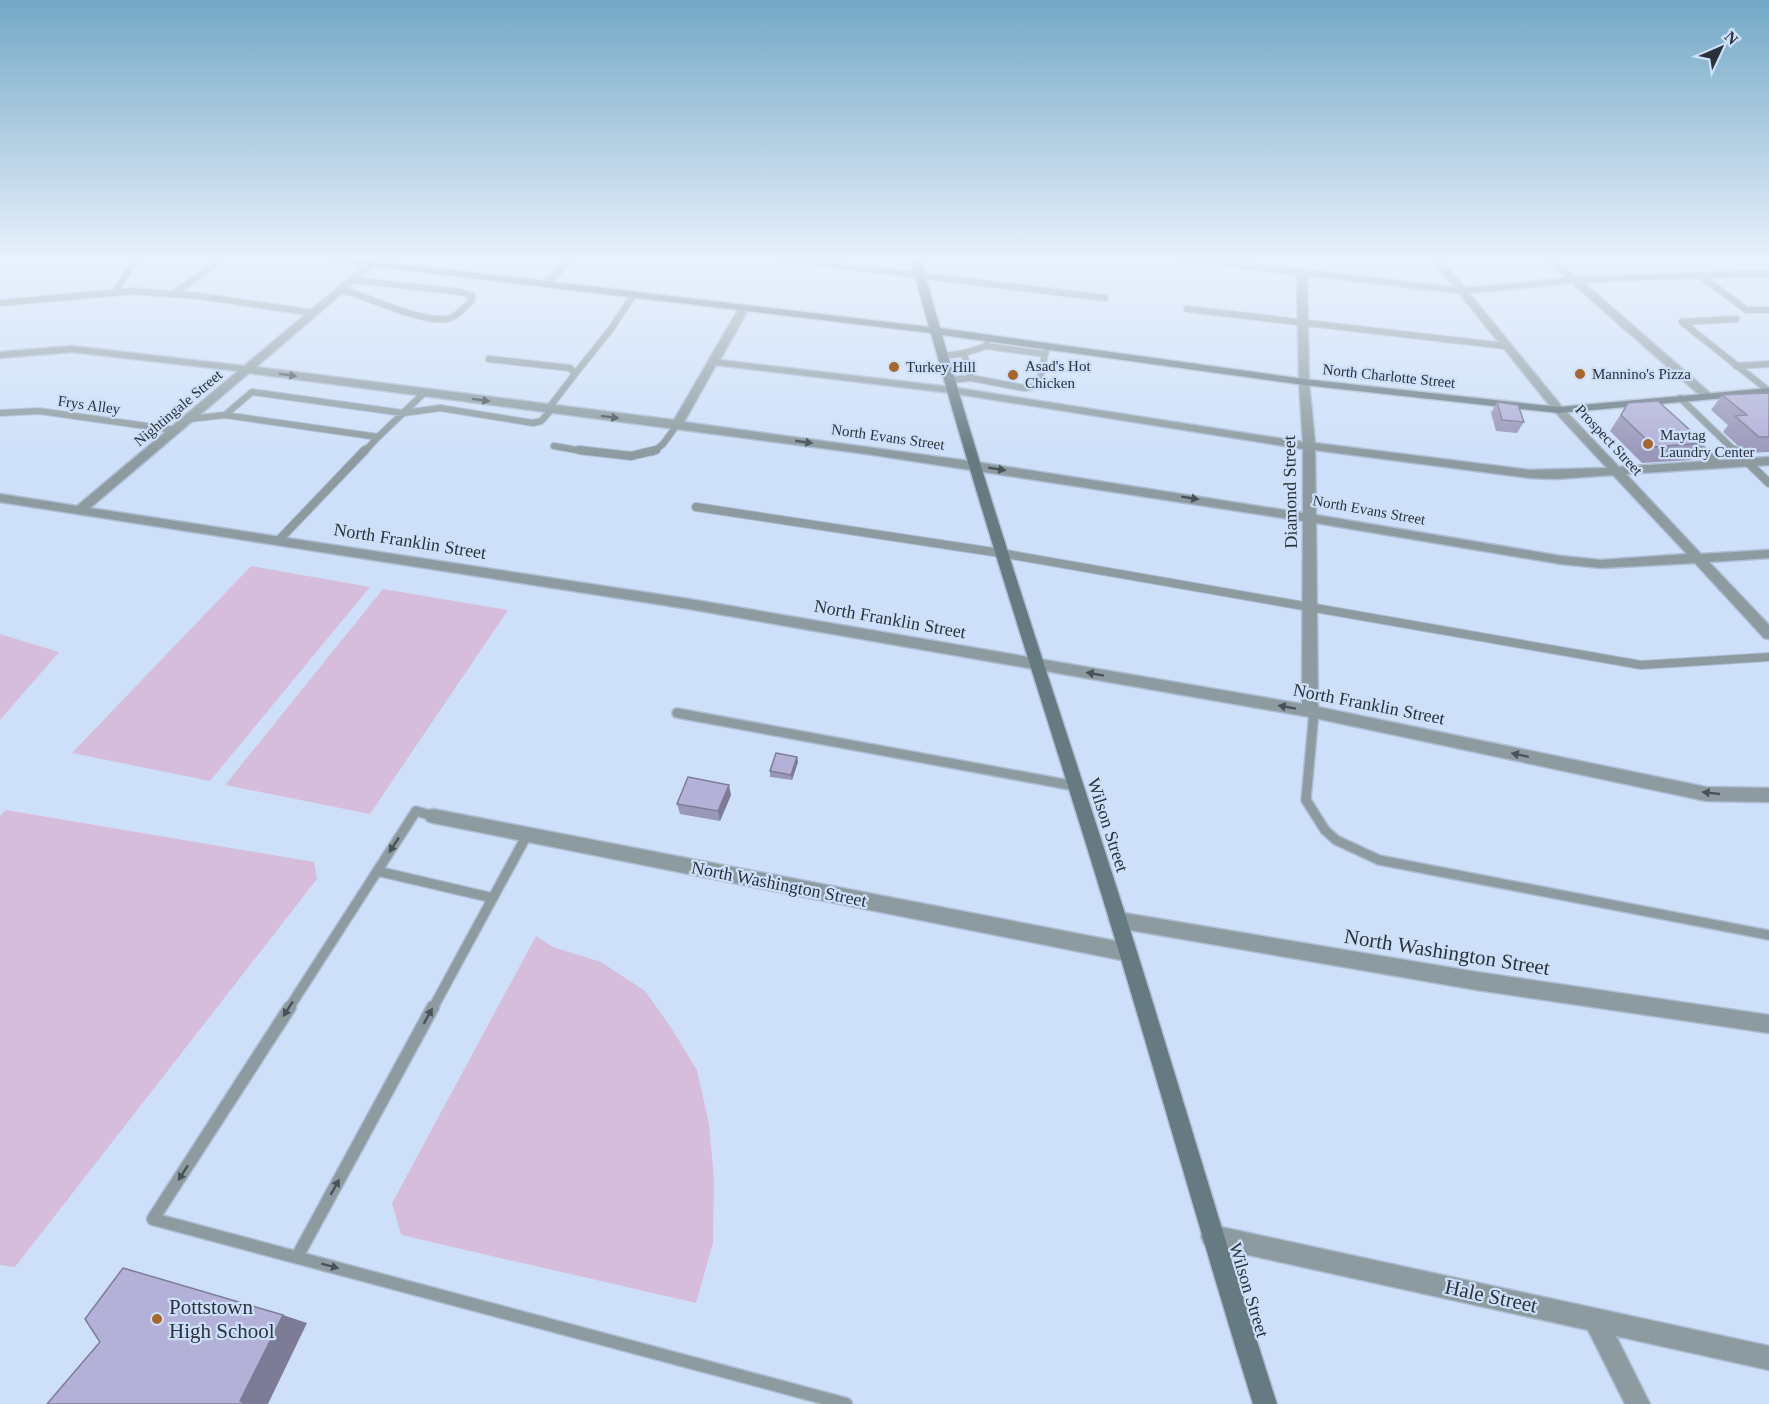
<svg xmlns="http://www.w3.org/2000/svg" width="1769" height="1404" viewBox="0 0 1769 1404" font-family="Georgia,serif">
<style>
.green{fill:#d7bddc}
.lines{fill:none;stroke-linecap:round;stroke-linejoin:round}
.lane-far3-casing{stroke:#adbdd3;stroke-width:8}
.lane-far2-casing{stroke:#adbdd3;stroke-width:10}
.lane-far1-casing{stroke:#adbdd3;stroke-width:12}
.lane-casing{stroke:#adbdd3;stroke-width:15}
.street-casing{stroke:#adbdd3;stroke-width:3}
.secondary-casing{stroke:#adbdd3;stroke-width:3}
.lane-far3{stroke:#8d9ba0;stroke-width:6}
.lane-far2{stroke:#8d9ba0;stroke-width:8}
.lane-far1{stroke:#8d9ba0;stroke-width:9}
.lane{stroke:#8d9ba0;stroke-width:12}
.street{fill:#8d9ba0;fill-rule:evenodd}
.secondary{fill:#667a81;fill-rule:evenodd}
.wall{fill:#9a98ba}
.shaded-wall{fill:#7d7c97}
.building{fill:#b3b1d8;stroke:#7d7c97;stroke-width:1.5}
.oneway{fill:#485259}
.poi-dot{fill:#a6662f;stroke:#cee0f9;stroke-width:2}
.labels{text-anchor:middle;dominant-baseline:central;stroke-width:4.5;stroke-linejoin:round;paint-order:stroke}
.far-poi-label{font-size:15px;fill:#2a323b;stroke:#cee0f9;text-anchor:start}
.far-street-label{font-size:15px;fill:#2a323b;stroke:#cee0f9}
.street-label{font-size:18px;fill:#2a323b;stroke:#cee0f9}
.near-street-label{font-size:21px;fill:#2a323b;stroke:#cee0f9}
.near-poi-label{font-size:21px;fill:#2a323b;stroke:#cee0f9;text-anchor:start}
</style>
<rect width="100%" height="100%" fill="#cee0f9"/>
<!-- green -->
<path class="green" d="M251 566 370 587 210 781 72 753Z
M383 589 508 610 370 814 225 785Z
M0 634 59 652 0 720Z
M6 810 314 862 317 879 15 1267 0 1265V816Z
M536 936 553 947 601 962 645 991 672 1029 697 1070 709 1124 714 1179 713 1243 696 1303 401 1235 392 1203Z"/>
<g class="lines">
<defs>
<path id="lane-far3" d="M778 258 1105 298
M1699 275 1747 310H1769
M342 290C368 296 427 326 450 318 459 315 466 306 472 300V296L461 292 353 280
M114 293 138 258
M173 294 225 258
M0 303 133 291 199 296 314 313
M1187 309 1505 346
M1736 319 1682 322 1769 391
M986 346 1045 354 1046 351
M964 354 971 378 1024 388 1032 387 1039 383 1045 354
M943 356 965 353 986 346 987 343
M489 359 570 368 575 374 548 409
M1736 366 1769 364
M575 374 611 329 634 294
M949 380 971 378
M1680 398 1736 452
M0 413 39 411 175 430
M225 415 252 392 403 413 440 408 533 423 541 421 552 409
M189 419 225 415 378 437 424 393
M1693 442 1703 452
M554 446 588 452
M364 452 378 437
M653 452 663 444 677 425"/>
<path id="lane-far2" d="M579 450 631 456 656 450
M1702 450 1717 464
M1735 450 1769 483
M696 507 1000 553 1641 665 1769 657
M278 541 365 450"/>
<path id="lane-far1" d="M1314 712 1306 800 1325 830 1336 840 1379 860 1769 935
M677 713 1075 786
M377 871 493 898
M289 1008 416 811 433 816
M433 1008 527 835"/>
<path id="lane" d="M290 1007 153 1219 846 1404
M297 1257 433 1007"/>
<path id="street" d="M373 258H383L256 367 674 420 739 308 744 305 749 308 720 360 951 387 1303 442 1299 382 1297 275 1178 261 1174 258H1205L1454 287 1431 258H1440L1465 288 1566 278 1545 258H1555L1576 277 1769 270V276L1583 282 1710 393V397H1702L1572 283 1469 293 1563 408 1619 467 1769 457V465L1626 474 1701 554 1769 550V558L1709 562 1769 625V639L1764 638 1695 563 1601 568 1561 564 1316 523 1318 707 1706 787 1769 788V802L1706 801 1310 717 689 609 0 502V494L77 506 238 371 72 352 0 358V352L72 346 244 366ZM1307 276 1459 293 1555 412 1607 468 1529 470 1315 443 1309 382ZM716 365 951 393 1303 449V513L976 462 684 422ZM249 373 867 454 1303 521 1302 704 689 599 90 508ZM1315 450 1529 478 1556 479 1613 475 1687 554 1601 560 1561 556 1316 515Z
M567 258H576L550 286H544V282Z
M433 809 1126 943 1132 946 1135 952 1132 958 1126 961 433 823 427 821 425 816 427 811Z
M1118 912 1477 972 1769 1015V1033L1477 990 1118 928 1112 926 1109 920 1112 914Z
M1212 1225 1769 1346V1370L1616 1336 1650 1404H1625L1588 1330 1212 1247 1204 1244 1201 1236 1204 1228Z"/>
<path id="secondary" d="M324 258H354L929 327 910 258H920L940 328 1304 379 1559 407 1769 388V394L1559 413 1304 385 942 335C998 531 1065 725 1127 920 1178 1081 1225 1243 1277 1404H1253C1203 1243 1158 1081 1109 919 1050 724 985 530 931 333L328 261Z"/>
</defs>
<!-- lane-far3 casing -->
<use href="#lane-far3" class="lane-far3-casing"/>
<!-- lane-far2 casing -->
<use href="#lane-far2" class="lane-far2-casing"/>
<!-- lane-far1 casing -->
<use href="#lane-far1" class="lane-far1-casing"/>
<!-- lane casing -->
<use href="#lane" class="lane-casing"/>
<!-- street casing -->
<use href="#street" class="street-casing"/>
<!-- secondary casing -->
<use href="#secondary" class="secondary-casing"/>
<!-- lane-far3 -->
<use href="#lane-far3" class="lane-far3"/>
<!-- lane-far2 -->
<use href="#lane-far2" class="lane-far2"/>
<!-- lane-far1 -->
<use href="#lane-far1" class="lane-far1"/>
<!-- lane -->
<use href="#lane" class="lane"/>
<!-- street -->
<use href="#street" class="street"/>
<!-- secondary -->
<use href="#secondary" class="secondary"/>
</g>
<!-- wall -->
<path class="wall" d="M1769 393V452L1746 453 1723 432 1728 425 1711 410 1722 395Z
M1497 402 1524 422 1517 433 1496 431 1491 413Z
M1628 403 1704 443 1691 460 1642 463 1610 431Z
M797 757 798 762 792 780 770 777V771Z
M731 795 720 821 680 814 677 804Z"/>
<!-- shaded-wall -->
<path class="shaded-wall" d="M797 757 798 762 792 780 791 775Z
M729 785 731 795 720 821 718 811Z
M283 1315 307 1323 268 1404H246L240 1401Z"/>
<!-- building -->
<path class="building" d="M1769 393V437H1759L1735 416 1747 415 1722 395Z
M1658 401 1704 443 1654 447 1621 415 1628 403Z
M1497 402 1518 405 1524 422 1502 420Z
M776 753 797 757 791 775 770 771Z
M688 777 729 785 718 811 677 804Z
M123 1268 283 1315 240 1401 246 1404H47L100 1342 85 1319Z"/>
<!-- one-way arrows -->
<defs><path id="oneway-solid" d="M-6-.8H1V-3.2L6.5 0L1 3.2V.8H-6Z" transform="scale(1.5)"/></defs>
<g class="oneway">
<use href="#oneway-solid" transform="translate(288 375) rotate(7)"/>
<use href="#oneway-solid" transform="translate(481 400) rotate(7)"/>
<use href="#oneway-solid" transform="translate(610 417) rotate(7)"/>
<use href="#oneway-solid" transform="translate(804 442) rotate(8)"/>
<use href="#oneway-solid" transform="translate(997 469) rotate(9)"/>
<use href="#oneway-solid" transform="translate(1190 498) rotate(9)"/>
<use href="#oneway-solid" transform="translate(1095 674) rotate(-170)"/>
<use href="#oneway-solid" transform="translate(1287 707) rotate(-170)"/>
<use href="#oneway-solid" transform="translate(1520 755) rotate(-168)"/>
<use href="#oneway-solid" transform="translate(1711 793) rotate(-174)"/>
<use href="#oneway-solid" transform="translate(394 845) rotate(123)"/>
<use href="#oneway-solid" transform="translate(288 1009) rotate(123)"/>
<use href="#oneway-solid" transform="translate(428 1016) rotate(-61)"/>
<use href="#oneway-solid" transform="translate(183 1173) rotate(123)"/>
<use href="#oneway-solid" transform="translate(335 1187) rotate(-61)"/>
<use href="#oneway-solid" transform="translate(330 1266) rotate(15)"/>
</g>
<!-- sky -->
<linearGradient id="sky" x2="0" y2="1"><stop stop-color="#73a8c6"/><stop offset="0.57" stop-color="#e9f1fc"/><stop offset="1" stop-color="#e9f1fc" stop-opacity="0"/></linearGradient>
<rect width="1769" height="455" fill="url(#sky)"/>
<!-- markers -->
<g class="poi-dot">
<circle cx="894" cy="367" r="6"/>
<circle cx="1580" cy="374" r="6"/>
<circle cx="1013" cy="375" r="6"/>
<circle cx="1648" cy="444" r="6"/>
<circle cx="157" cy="1319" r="6"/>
</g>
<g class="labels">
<!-- far-poi labels -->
<g class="far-poi-label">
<text x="1025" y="366">Asad's Hot<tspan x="1025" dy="17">Chicken</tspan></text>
<text x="906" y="367">Turkey Hill</text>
<text x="1592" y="374">Mannino's Pizza</text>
<text x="1660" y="435">Maytag<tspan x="1660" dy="17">Laundry Center</tspan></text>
</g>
<!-- far-street labels -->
<g class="far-street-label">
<text transform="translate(1389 376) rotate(6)">North Charlotte Street</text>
<text transform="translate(89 405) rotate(8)">Frys Alley</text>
<text transform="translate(178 408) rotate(-40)">Nightingale Street</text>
<text transform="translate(888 437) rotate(8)">North Evans Street</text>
<text transform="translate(1609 440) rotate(47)">Prospect Street</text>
<text transform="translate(1369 510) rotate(10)">North Evans Street</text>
</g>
<!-- street labels -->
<g class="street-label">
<text transform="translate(1290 492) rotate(-91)">Diamond Street</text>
<text transform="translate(410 541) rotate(9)">North Franklin Street</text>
<text transform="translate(890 619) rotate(10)">North Franklin Street</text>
<text transform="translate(1369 704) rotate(11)">North Franklin Street</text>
<text transform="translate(1108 825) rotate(72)">Wilson Street</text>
<text transform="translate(779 884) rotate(11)">North Washington Street</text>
<text transform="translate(1249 1290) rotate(73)">Wilson Street</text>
</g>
<!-- near-street labels -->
<g class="near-street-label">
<text transform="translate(1447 952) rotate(9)">North Washington Street</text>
<text transform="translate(1491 1296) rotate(12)">Hale Street</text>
</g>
<!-- near-poi labels -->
<g class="near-poi-label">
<text x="169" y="1307">Pottstown<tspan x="169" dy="24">High School</tspan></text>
</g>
</g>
<!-- north arrow -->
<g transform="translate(1721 48) rotate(46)" stroke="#cee0f9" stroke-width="4.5" paint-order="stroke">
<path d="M0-4.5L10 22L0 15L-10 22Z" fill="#2a323b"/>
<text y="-9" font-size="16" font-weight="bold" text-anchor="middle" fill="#2a323b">N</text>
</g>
</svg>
